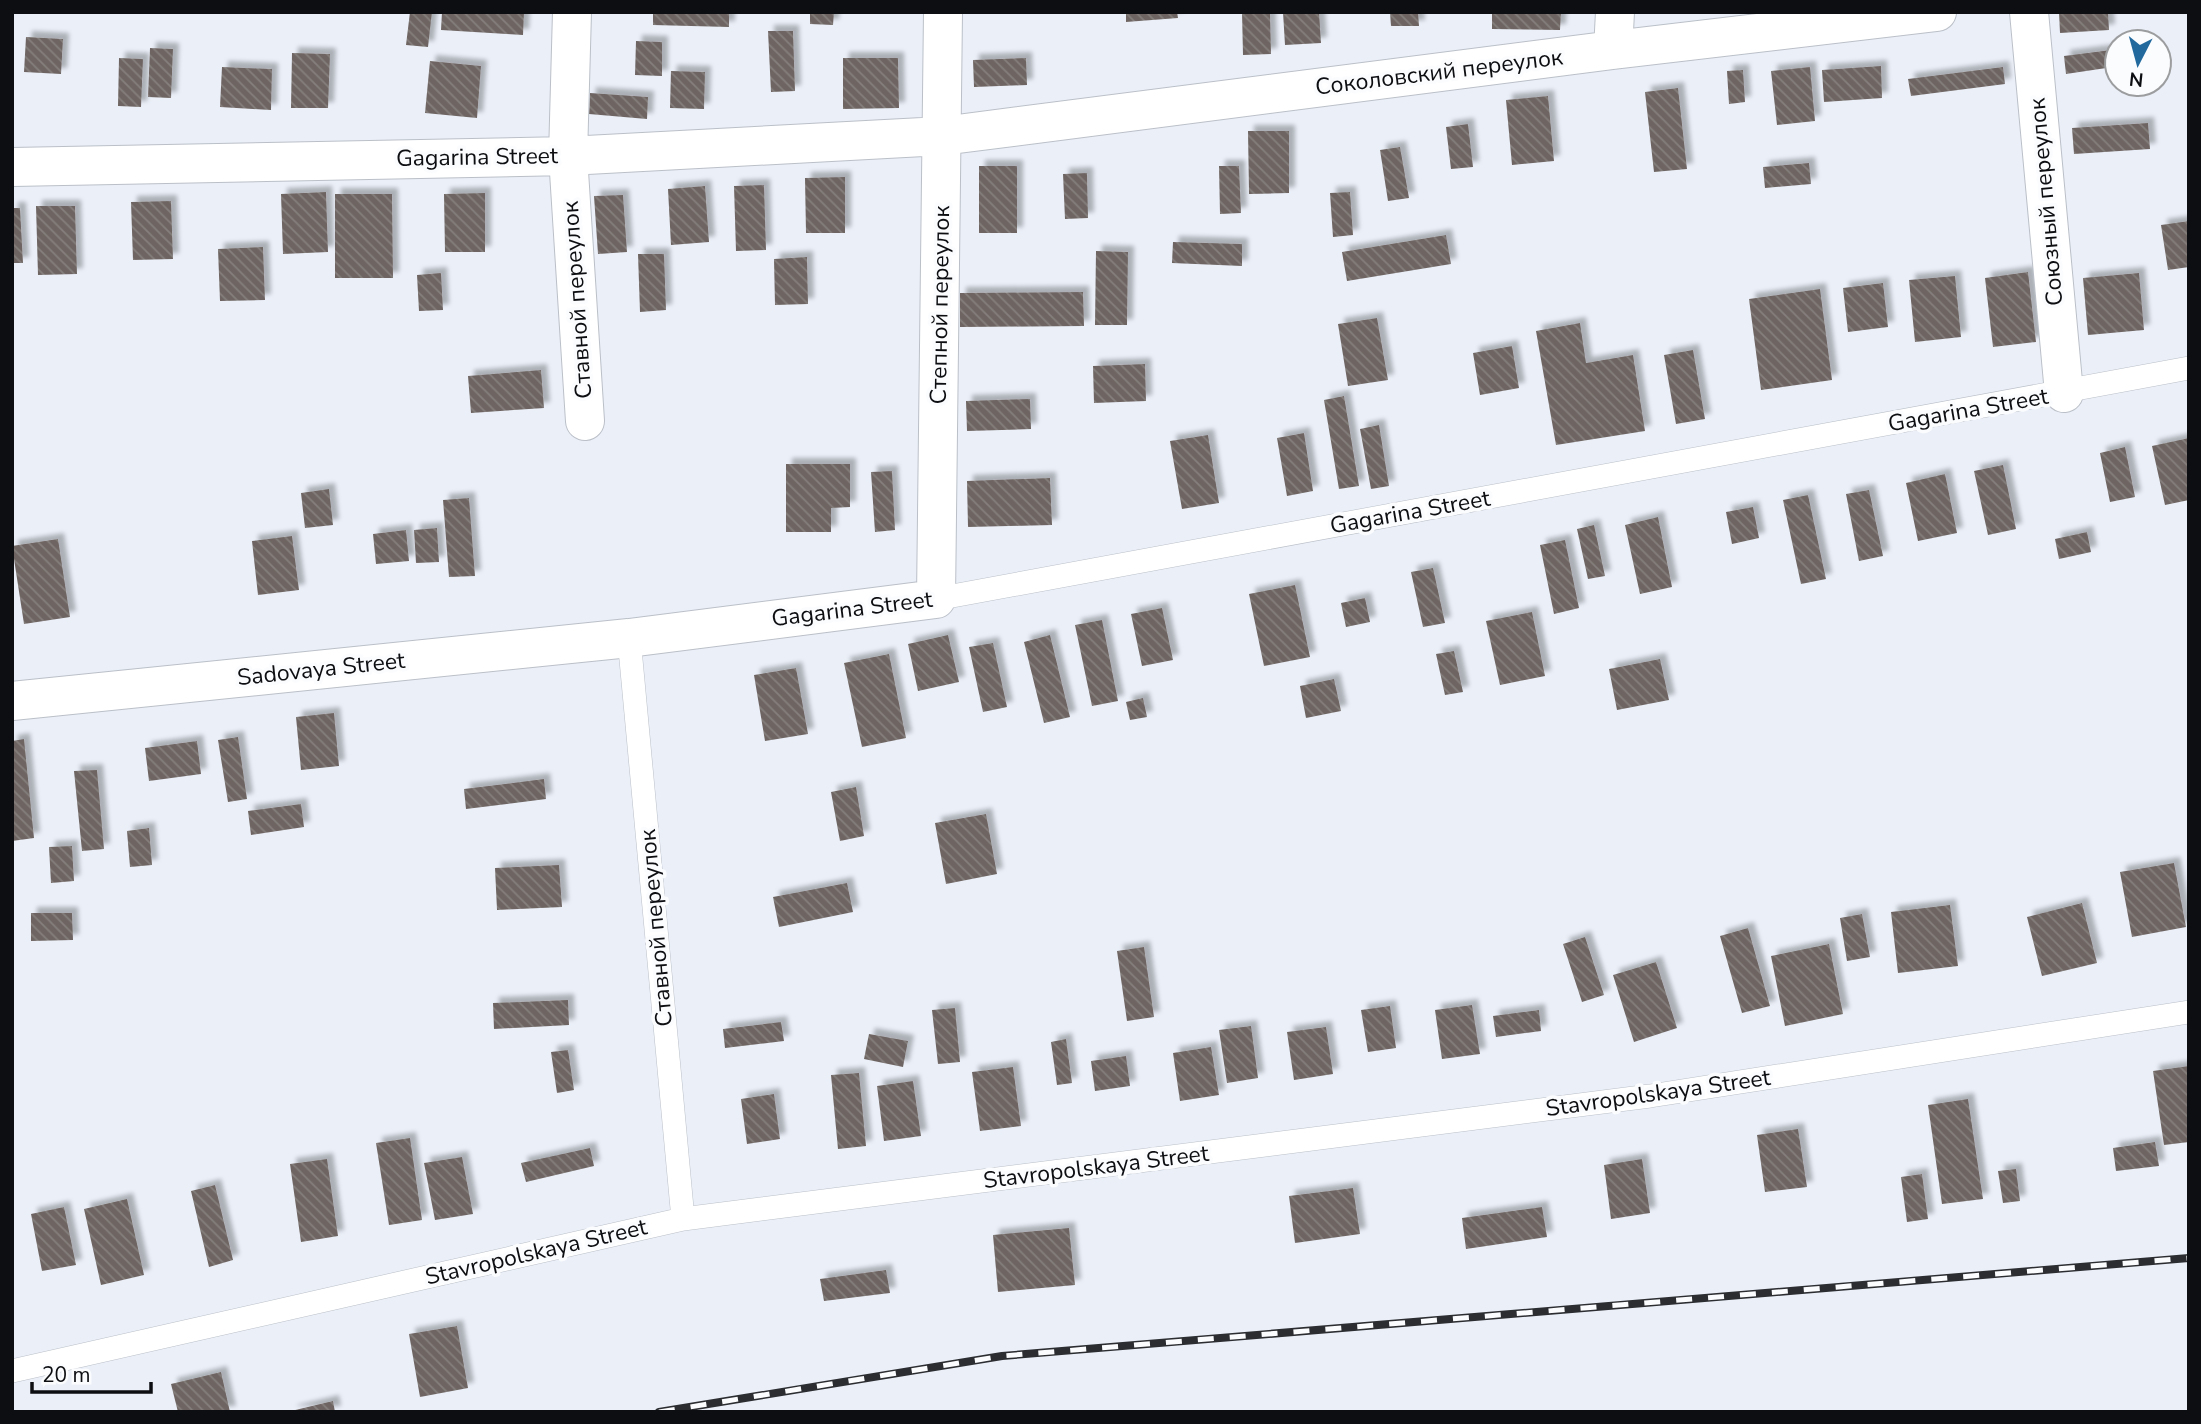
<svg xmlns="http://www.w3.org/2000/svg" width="2201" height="1424" viewBox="0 0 2201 1424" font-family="'Nunito Sans',sans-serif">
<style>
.building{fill:url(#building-back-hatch);filter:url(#shadow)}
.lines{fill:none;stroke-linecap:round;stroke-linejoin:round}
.service-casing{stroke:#bbc0c8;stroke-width:24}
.minor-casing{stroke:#bbc0c8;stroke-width:40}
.service{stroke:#fff;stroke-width:23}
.minor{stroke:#fff;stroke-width:38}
.rail-casing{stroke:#2b2d30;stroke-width:8}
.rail{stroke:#fbfcfe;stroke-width:5;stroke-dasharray:16;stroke-linecap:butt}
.labels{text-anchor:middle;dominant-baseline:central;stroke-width:7;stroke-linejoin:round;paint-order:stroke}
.street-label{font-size:23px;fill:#0d0e11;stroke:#fbfcfe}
</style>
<defs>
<pattern id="building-back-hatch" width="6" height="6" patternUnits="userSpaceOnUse" patternTransform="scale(1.75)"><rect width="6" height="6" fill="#6e6562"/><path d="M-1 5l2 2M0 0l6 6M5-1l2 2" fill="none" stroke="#847e7c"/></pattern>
<filter id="shadow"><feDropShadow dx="6" dy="-6" stdDeviation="2" flood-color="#0004"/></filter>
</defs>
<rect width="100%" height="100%" fill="#eaeff8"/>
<!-- building -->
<path class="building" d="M410 12H432L428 47 406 45Z
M442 12H524L523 35 441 30Z
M653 12H729V27L653 25Z
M810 12H834L833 25 810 24Z
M1126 12H1177L1178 18 1126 22Z
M1242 12H1270L1271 54 1243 55Z
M1283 12H1319L1321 43 1285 45Z
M1390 12H1418L1419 26H1391Z
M1492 12H1561L1560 30 1492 29Z
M2059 12H2108L2109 30 2060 33Z
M768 31H793L795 91 771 92Z
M26 37 63 39 61 74 24 72Z
M636 41 662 42V76L635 75Z
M150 48 173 49 171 98 148 97Z
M2111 50 2113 67 2066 74 2064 56Z
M292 53 330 54 328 108H291Z
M119 58 143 59 141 107 118 106Z
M843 58H898L899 108 843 109Z
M1026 58 1027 85 974 87 973 60Z
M430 61 481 66 477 118 425 113Z
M1881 66 1882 98 1824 102 1822 70Z
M222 67 272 69 271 110 220 107Z
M1810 67 1815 121 1777 125 1771 71Z
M2003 67 2005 84 1911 96 1908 79Z
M1743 70 1745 102 1729 104 1727 71Z
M671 71 705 72 704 109 670 108Z
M1678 88 1687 169 1654 172 1645 92Z
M590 93 648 97 647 119 589 114Z
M1548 96 1554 161 1512 165 1506 100Z
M2148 123 2150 149 2074 154 2072 128Z
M1468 124 1473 167 1451 169 1446 127Z
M1248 131H1289V193L1249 194Z
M1400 147 1409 198 1388 201 1380 150Z
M1809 163 1811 184 1765 188 1763 167Z
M979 166H1017V233H979Z
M1219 166H1239L1241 213 1220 214Z
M1087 173 1088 218 1065 219 1063 174Z
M845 177V233H806L805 178Z
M764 185 766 250 736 251 734 186Z
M705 186 709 242 671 245 668 189Z
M326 192 328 252 283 254 281 194Z
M1350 192 1353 235 1333 237 1330 193Z
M485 193V252H445L444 194Z
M335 194H392L393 278H335Z
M623 195 627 252 598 254 594 196Z
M171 201 173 259 133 260 131 202Z
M36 206H75L77 274 38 275Z
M12 208H20L23 263H12Z
M2189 221V267L2168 270 2161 225Z
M1446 235 1451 264 1347 281 1342 252Z
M1173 242 1242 244V266L1172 263Z
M263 247 265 300 220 301 218 249Z
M1096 251 1128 252 1127 325H1095Z
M638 254H664L666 310 640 312Z
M807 257 808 304 775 305 774 259Z
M2028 272 2036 342 1993 347 1985 278Z
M441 273 443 310 419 311 417 275Z
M2139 273 2144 330 2088 335 2083 278Z
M1955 276 1961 337 1915 342 1909 280Z
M1883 283 1888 327 1848 332 1843 288Z
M1820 289 1832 380 1761 390 1749 299Z
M1083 292 1084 326 960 327V293Z
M1377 318 1388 380 1348 386 1338 324Z
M1580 323 1586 363 1633 355 1645 431 1556 445 1536 331Z
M1512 346 1519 388 1480 395 1473 353Z
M1693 350 1705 419 1676 424 1664 355Z
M1145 364 1146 401 1094 403 1093 366Z
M541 370 544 408 471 413 468 376Z
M1344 396 1359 486 1339 489 1324 400Z
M1030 399 1031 429 967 431 966 401Z
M1379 425 1389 486 1371 489 1360 429Z
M1304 433 1313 491 1287 496 1277 438Z
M1208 435 1219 503 1182 509 1170 441Z
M2189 438V500L2165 505 2152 446Z
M2125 447 2135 497 2110 502 2100 453Z
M786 464H850V507L831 508V532H786Z
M2003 465 2016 529 1988 535 1974 471Z
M892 471 895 530 875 532 871 472Z
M1945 474 1957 533 1918 541 1906 483Z
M1050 478 1052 525 968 527 967 481Z
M329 489 333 525 305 528 301 493Z
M1869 490 1883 556 1859 561 1846 494Z
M1808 495 1826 579 1801 584 1783 500Z
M469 498 475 576 449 577 443 500Z
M1753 507 1759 538 1732 544 1726 512Z
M1658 517 1672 587 1640 594 1625 525Z
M1594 525 1605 576 1588 579 1577 529Z
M437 528 439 562 416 563 414 530Z
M406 530 409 561 376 564 373 534Z
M2087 532 2091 552 2059 559 2055 539Z
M292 536 299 590 258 595 252 541Z
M58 539 70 617 24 624 12 546Z
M1565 540 1579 608 1554 614 1540 545Z
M1433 568 1445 623 1423 627 1411 572Z
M1295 585 1310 657 1264 666 1249 594Z
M1365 598 1370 622 1346 627 1341 603Z
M1162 608 1173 660 1142 666 1131 614Z
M1532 612 1545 676 1500 685 1486 621Z
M1102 620 1118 701 1092 706 1075 625Z
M948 635 959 682 918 691 908 644Z
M1050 635 1070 717 1044 723 1024 642Z
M993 643 1007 707 983 712 969 647Z
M1454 651 1463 692 1445 695 1436 654Z
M889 654 906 738 862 747 844 663Z
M1660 659 1669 700 1617 710 1609 669Z
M796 668 808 734 765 741 754 675Z
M1334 679 1341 711 1306 718 1300 686Z
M1143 698 1147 717 1130 720 1126 702Z
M334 713 339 766 301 770 296 717Z
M238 737 247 799 228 802 218 740Z
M24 739 34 838 12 841V741Z
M197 741 201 774 149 781 145 748Z
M97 770 104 849 82 851 74 771Z
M544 779 546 799 466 809 464 789Z
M856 787 864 836 840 841 831 792Z
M301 804 304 827 251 835 248 811Z
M986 814 997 874 946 884 935 823Z
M149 828 152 865 130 867 127 831Z
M72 846 74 881 51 883 49 847Z
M2174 863 2186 927 2132 937 2120 872Z
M559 865 562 907 497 910 495 868Z
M847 883 853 912 779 927 773 897Z
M2082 903 2097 963 2042 976 2027 917Z
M1950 905 1958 966 1898 973 1891 912Z
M31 913H72L73 940 31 941Z
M1862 914 1870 957 1847 961 1840 918Z
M1748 928 1770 1006 1742 1013 1720 936Z
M1585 937 1604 995 1582 1002 1563 944Z
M1829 944 1843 1014 1785 1026 1771 956Z
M1144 947 1154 1017 1127 1021 1117 951Z
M1656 962 1677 1028 1634 1042 1613 975Z
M568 1000 569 1025 494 1029 493 1003Z
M1472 1005 1480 1054 1442 1059 1435 1010Z
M1390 1006 1396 1048 1368 1052 1361 1010Z
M955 1008 960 1062 938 1064 932 1010Z
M1539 1010 1541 1031 1496 1037 1493 1016Z
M781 1022 784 1041 725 1048 723 1029Z
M1251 1026 1258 1078 1227 1083 1219 1030Z
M1326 1027 1333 1074 1294 1080 1287 1032Z
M869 1034 908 1041 903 1067 864 1059Z
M1066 1039 1072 1083 1057 1085 1051 1042Z
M1211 1047 1219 1095 1180 1101 1173 1053Z
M568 1050 574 1090 557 1093 551 1052Z
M1126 1056 1130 1086 1095 1091 1091 1061Z
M2189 1066V1142L2164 1145 2153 1071Z
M1013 1067 1021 1126 980 1131 972 1072Z
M859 1073 866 1146 838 1149 831 1075Z
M913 1081 921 1136 884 1141 877 1086Z
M774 1094 780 1139 747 1144 741 1099Z
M1968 1099 1983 1199 1942 1204 1928 1105Z
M1798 1129 1807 1187 1765 1192 1757 1135Z
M410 1138 422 1220 389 1225 376 1143Z
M2155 1142 2159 1166 2116 1171 2113 1148Z
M590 1148 594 1166 526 1182 521 1163Z
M462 1157 473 1214 435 1220 424 1163Z
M327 1159 338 1236 301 1242 290 1164Z
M1642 1159 1650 1213 1611 1219 1604 1165Z
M2016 1169 2020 1201 2003 1203 1998 1171Z
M1922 1174 1928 1219 1907 1222 1901 1177Z
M215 1185 233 1260 209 1267 191 1191Z
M1353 1188 1360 1234 1295 1243 1289 1196Z
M127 1199 144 1275 101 1285 84 1209Z
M64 1207 76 1265 42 1271 31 1214Z
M1542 1207 1547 1237 1466 1249 1462 1218Z
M1069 1228 1075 1285 998 1292 993 1235Z
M886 1270 890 1293 824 1301 820 1279Z
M457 1326 468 1388 420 1397 409 1334Z
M221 1372 230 1412H178L171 1384Z
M333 1401 335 1412H291V1411Z"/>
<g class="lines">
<defs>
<path id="service" d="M936 599 2189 368
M629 638 683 1219
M12 1371 683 1219 1650 1096 2189 1012"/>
<path id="minor" d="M572 12 568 156 585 421
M2029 12 2064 393
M1613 50 1615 12
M12 167 568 156 942 136 1613 50 1937 12
M12 701 629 638 936 599 943 12"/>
</defs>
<!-- service casing -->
<use href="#service" class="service-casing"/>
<!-- minor casing -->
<use href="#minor" class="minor-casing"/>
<!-- service -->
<use href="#service" class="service"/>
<!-- minor -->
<use href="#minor" class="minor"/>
<defs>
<path id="rail" d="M659 1412 1002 1356 2189 1258"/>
</defs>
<!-- rail casing -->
<use href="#rail" class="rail-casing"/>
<!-- rail -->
<use href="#rail" class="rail"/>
</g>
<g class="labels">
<!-- street labels -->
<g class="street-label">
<text transform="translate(1439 72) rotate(-7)">Соколовский переулок</text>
<text transform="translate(477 157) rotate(-1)">Gagarina Street</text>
<text transform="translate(2046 202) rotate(-95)">Союзный переулок</text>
<text transform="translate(577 300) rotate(-94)">Ставной переулок</text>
<text transform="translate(940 305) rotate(-89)">Степной переулок</text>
<text transform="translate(1968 410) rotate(-10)">Gagarina Street</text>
<text transform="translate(1410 512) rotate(-10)">Gagarina Street</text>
<text transform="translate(852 609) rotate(-7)">Gagarina Street</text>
<text transform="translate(321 669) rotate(-6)">Sadovaya Street</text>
<text transform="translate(656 928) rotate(-95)">Ставной переулок</text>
<text transform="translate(1658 1093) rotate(-8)">Stavropolskaya Street</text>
<text transform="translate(1096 1167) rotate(-7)">Stavropolskaya Street</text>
<text transform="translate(536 1252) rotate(-13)">Stavropolskaya Street</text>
</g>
</g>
<!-- border -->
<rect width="2201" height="1424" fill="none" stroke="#0d0e11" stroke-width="28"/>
<!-- north arrow -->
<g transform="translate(2138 63) rotate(186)"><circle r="33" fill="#fbfcfe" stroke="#9c9d9f" stroke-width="2"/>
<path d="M0-5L12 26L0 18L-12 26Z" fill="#226a9e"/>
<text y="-10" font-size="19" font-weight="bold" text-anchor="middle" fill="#0d0e11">N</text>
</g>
<!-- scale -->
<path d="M32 1382v10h119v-10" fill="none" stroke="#0d0e11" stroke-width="3.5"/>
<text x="42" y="1382" font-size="21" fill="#0d0e11" stroke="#fbfcfe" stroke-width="5" paint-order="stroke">20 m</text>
</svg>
